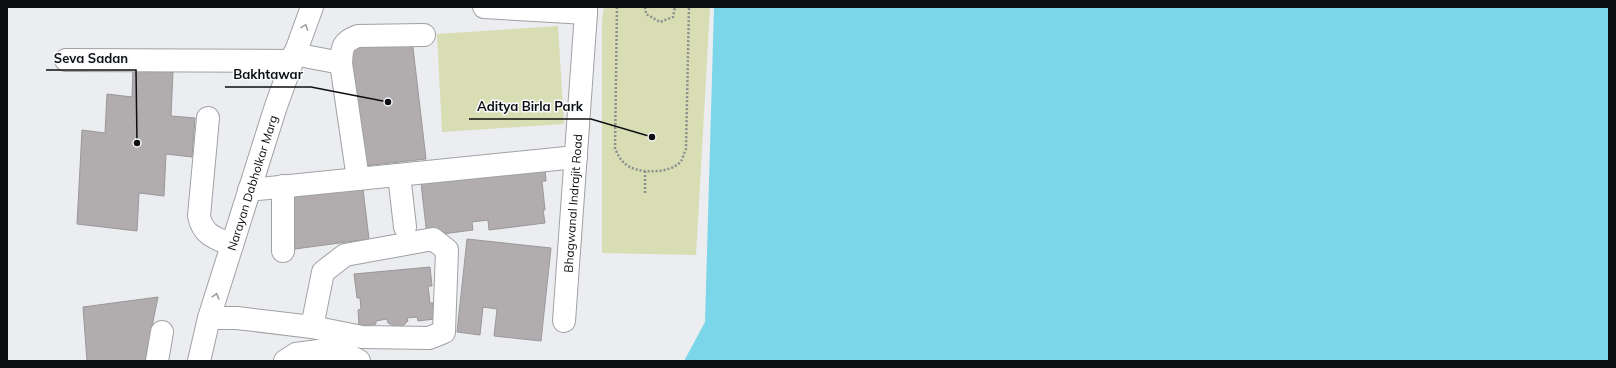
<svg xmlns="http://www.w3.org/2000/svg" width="1616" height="368" viewBox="0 0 1616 368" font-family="Mulish,sans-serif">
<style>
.green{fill:#d9ddb3}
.water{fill:#7cd6e9}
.building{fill:#b1adaf;stroke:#9b9799}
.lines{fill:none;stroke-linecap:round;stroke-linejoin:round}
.minor-casing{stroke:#a0a1a4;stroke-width:24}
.path{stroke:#8c8e90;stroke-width:2.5;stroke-dasharray:2 2;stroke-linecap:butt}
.minor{stroke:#fff;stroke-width:22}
.oneway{stroke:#9e9f9f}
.labels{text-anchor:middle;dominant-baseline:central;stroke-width:3;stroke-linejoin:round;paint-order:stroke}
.street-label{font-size:12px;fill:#0d0e0f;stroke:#f8fafd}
.leader{fill:none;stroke:#0d0e0f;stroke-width:1.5}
.callout-dot{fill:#0d0e0f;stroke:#f8fafd;stroke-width:1.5}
.callout-label{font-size:13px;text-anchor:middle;font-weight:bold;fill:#0d0e0f;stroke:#f8fafd;stroke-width:3;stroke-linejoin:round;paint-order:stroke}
</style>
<rect width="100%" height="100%" fill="#ebedf0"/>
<!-- green -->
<path class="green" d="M604 7H710L696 255 602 253V21Z
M558 26 564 124 442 132 437 34Z"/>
<!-- water -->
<path class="water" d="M714 7H1609V361H684L705 322Z"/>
<!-- building -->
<path class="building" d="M412 39 426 159 364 166 350 46Z
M133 68 173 72 171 116 195 118 192 157 166 154 164 196 139 193 137 231 77 224 82 130 105 133 107 94 132 97Z
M545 168 546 181H542L545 210H543L545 223 489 230 488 220 472 222 473 230 427 236 421 183Z
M363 189 369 239 295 249 290 197Z
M467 239 551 248 541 341 494 336 497 309 483 307 480 335 457 332Z
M430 267 432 286H428L430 303H433L435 319 418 321 417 317 407 318 408 321 400 329 388 323 387 319 376 321V324L359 326 358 310 361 309 360 298H357L354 274Z
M158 297 145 361H87L83 307Z"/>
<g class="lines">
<defs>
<g id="minor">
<path d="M484 7 586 13V7"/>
<path d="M294 54 341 63"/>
<path d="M66 60 292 61"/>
<path d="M208 118 199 216C203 236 216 238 232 245"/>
<path d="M399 175 405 227"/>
<path d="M358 179 341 63C342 47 342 42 358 36L424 35"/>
<path d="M283 186V251"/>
<path d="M249 190 576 157"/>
<path d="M209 318H237L312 327 362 337 429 338 444 332 447 250 433 239 345 255 323 272 312 327"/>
<path id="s1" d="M564 321 586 13"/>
<path d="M157 361 162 332"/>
<path id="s2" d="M199 361 209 318 276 106 312 7"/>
<path d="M285 361 296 354 326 350H339L359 361"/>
</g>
</defs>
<!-- minor casing -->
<use href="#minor" class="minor-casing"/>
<!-- path -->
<path class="path" d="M617 7 615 148C618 156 622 163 630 167 643 174 672 173 681 161 683 158 684 153 686 149L689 7
M645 7 646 14 660 22 673 17 675 7
M645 171V194"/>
<!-- minor -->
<use href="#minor" class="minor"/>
</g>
<!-- one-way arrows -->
<defs><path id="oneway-chevron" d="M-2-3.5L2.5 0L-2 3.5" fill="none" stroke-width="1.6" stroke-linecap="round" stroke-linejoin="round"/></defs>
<g class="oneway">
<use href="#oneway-chevron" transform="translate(305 27) rotate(-69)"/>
<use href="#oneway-chevron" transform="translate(216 296) rotate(-73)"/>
</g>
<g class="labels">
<!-- street labels -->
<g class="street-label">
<text stroke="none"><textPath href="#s2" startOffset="186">Narayan Dabholkar Marg</textPath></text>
<text stroke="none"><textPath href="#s1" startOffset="118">Bhagwanal Indrajit Road</textPath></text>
</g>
</g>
<!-- callouts -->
<path class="leader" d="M137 143L136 70H46M388 102L311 87H225M652 137L591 119H469"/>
<g class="callout-dot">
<circle cx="137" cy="143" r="4"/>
<circle cx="388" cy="102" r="4"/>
<circle cx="652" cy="137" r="4"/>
</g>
<g class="callout-label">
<text x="91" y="63">Seva Sadan</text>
<text x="268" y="79">Bakhtawar</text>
<text x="530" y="111">Aditya Birla Park</text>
</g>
<!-- border -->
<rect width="1616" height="368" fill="none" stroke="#0d0e0f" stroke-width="16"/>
</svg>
